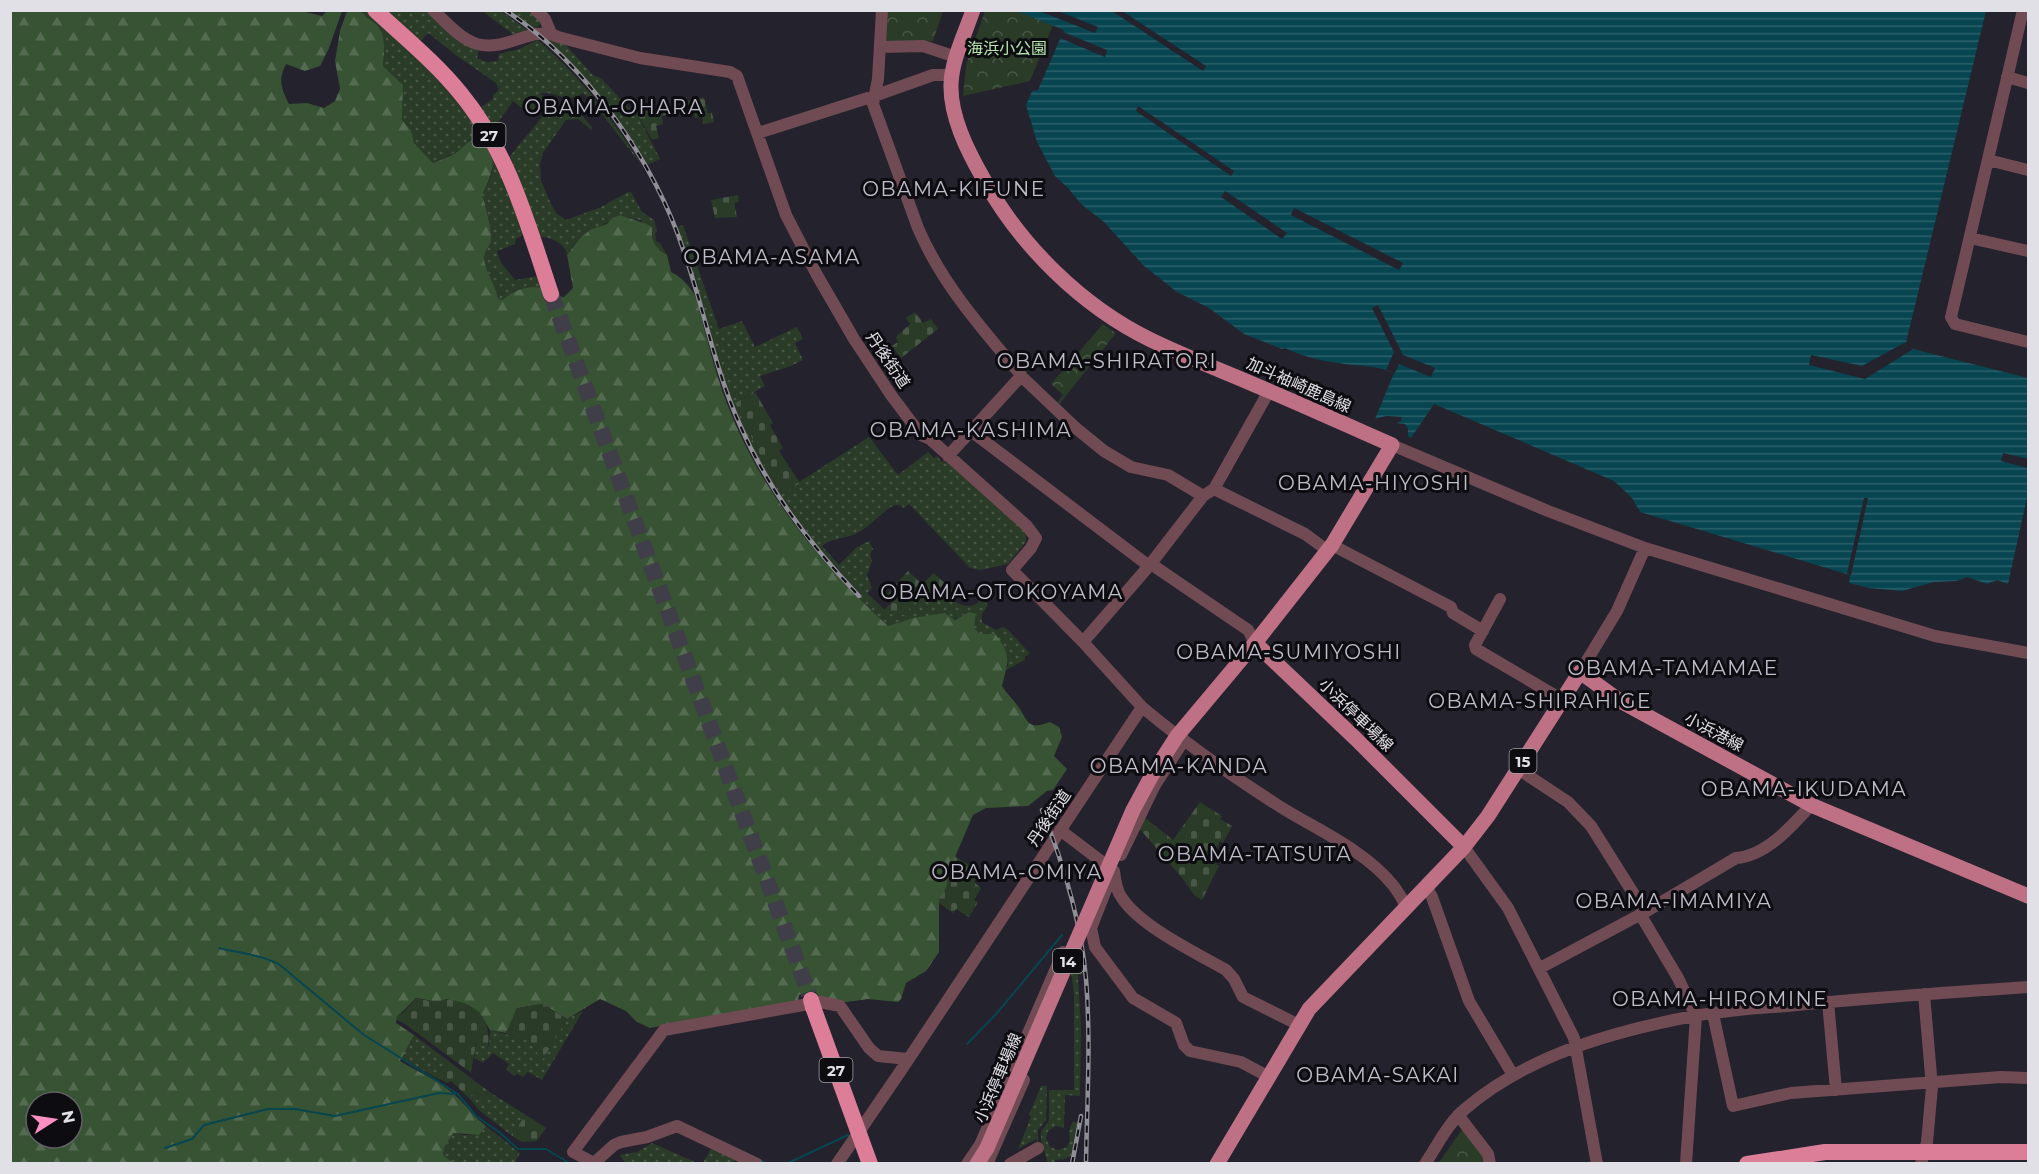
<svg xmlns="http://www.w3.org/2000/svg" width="2039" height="1174" viewBox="0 0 2039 1174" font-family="Montserrat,'Noto Sans JP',sans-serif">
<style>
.grass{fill:url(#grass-dots)}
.forest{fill:url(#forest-firs);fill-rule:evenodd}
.cemetery{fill:url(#cemetery-stones)}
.park{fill:url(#park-crowns)}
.water{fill:url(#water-rules)}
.pier{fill:#24222c}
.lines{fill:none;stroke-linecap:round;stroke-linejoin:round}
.stream{stroke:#074551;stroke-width:2}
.highway-tunnel{stroke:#403e48;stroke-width:16;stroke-dasharray:16 8;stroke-linecap:butt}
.minor{stroke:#714b54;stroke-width:12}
.major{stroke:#be7085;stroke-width:15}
.highway{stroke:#dd7e98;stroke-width:16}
.rail-casing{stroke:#908e96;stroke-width:4.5}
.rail{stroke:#0d0c10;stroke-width:2;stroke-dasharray:7;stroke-linecap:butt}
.major-bridge{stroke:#be7085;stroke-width:15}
.highway-bridge{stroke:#dd7e98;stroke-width:16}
.labels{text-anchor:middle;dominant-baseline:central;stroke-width:6;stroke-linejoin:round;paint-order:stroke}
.shield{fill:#0d0c10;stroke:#a2a0a6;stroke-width:1.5}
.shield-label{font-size:15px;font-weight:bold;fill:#e2e0e7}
.park-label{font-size:16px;fill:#b7e7af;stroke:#0d0c10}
.street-label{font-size:16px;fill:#e2e0e7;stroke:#0d0c10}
.quarter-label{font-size:20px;letter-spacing:1.5px;fill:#c0bdcb;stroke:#0d0c10}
</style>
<defs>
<pattern id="grass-dots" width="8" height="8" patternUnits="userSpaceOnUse" patternTransform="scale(1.5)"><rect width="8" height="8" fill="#2a3b28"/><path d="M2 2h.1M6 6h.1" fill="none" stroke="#495747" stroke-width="1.8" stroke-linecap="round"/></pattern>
<pattern id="forest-firs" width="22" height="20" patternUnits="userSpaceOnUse" patternTransform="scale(1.5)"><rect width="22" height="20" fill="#375333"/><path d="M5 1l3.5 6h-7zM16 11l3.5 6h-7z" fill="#546b51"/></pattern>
<pattern id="cemetery-stones" width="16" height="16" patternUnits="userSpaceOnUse" patternTransform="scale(1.5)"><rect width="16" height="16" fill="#2a3b28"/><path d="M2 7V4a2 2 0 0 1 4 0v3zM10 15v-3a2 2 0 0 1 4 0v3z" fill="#495747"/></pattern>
<pattern id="park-crowns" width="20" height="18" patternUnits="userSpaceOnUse" patternTransform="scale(1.5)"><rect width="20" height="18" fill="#2a3b28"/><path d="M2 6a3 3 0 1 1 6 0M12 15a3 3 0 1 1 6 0" fill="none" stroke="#495747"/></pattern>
<pattern id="water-rules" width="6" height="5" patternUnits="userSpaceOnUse" patternTransform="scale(1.5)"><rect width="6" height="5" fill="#074551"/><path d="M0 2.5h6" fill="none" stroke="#2b606a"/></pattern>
</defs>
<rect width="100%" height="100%" fill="#24222c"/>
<!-- grass -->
<path class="grass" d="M361 11H365C409 51 454 89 485 142 502 170 512 205 523 235L516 239 515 244 497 251 500 261 515 280 539 276 543 288 502 300 498 298C496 286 484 268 484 258 484 250 490 247 491 241 493 235 485 202 482 195 495 170 495 170 486 143L470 139C458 154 449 155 433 163L414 143 411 130 402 120 403 85 383 66C384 51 387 35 376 24 370 19 365 18 361 11Z
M383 11H428L479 49 477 58 487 62 498 61 499 54 519 49 538 40C581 77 613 120 643 167L591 100 583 93C565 106 556 89 539 94L554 99 543 106 533 117 513 101 492 131 478 109 493 99V95L499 90 496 83 457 56 428 33 418 43Z
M482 11H501L530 32 518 38Z
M509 11H531L542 23 534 29Z
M543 37 563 42 593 75 602 79 629 108 635 110 660 159 647 165C618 118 584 75 543 37Z
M556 107 578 111 592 127 591 130 578 119 566 120 543 153 540 164 541 181 552 206 557 214 566 220 601 207 628 192H631L642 212 654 220 657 231 655 234 656 241 660 243 667 255 656 248 641 220 632 219 621 215 581 237 567 254C564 243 551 237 540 237L510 156 547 111Z
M683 225 719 329 742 321 755 347 797 327 803 339 795 343 803 360 791 366 760 376 765 386 735 403 768 471 782 493 869 437 898 475 928 452 934 458 937 456 941 461 948 463 1026 529V542L1008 564 981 570 970 568 909 504 904 508C901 506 899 504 895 505 887 507 869 527 861 531 848 539 833 537 822 546L839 565 857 547 869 541 873 549 870 554 872 561 867 575 872 588 867 593 889 614H900L915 602 920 603C948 582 957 616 978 603L979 599 985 601 988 605 982 614V622L996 630 1003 627 1007 629 1030 653 1025 657V660L1006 670 1008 664 974 628 976 615 969 612C947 625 949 617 927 617 913 617 901 622 888 626L858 598 861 594C803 535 756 467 727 389 708 336 697 280 677 227Z
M1080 951 1083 974 1078 975 1081 1029 1080 1096 1065 1095 1064 1128 1056 1126 1048 1131 1046 1138 1050 1147 1058 1150 1067 1147 1070 1141 1069 1131 1073 1121 1077 1123 1071 1156 1065 1159 1055 1160 1054 1163H1048L1041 1140V1131L1049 1121V1090H1074V994L1071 971Z
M583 1011 542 1080 528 1072 523 1077 517 1074 514 1076 506 1069 509 1064 493 1053 483 1063 474 1058 476 1043 489 1046 490 1030 529 1040 537 1052 540 1063 567 1019Z
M414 1035 447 1060 435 1077 401 1058Z
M1041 1086H1047L1046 1120 1038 1130V1143L1036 1139 1018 1149 1031 1117 1029 1115Z
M475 1091 484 1097 488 1091 526 1115 511 1135 480 1111 469 1098Z
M486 1126 520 1153 514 1164 453 1163 443 1155 444 1148 453 1133 464 1135H479Z
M652 1143 697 1163H625L620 1155 637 1152Z
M711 1149 735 1160 733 1163 702 1164Z"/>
<!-- forest -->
<path class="forest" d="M297 10 322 16 327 11H342L329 48 320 66 305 71 286 64C278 79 281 89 289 104L307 103 324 108 335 101 340 89 335 61 340 31 347 11H361C365 17 370 19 376 24 387 35 384 51 383 66L403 85 402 120 411 130 414 143 433 163C439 160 446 158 452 155 462 150 467 140 477 137 501 153 493 173 482 195 485 202 493 235 491 241 490 247 484 250 484 258 484 268 496 286 498 298L502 300C514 290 528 285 543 288L547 295 564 297 573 288 567 255 581 237 592 229 607 224 612 218 621 215C632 220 642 221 652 227 651 241 654 248 667 255L671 272C680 276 688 284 694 294 698 301 699 311 702 320 708 343 714 367 722 390 755 484 815 559 888 626L913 618 945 613 955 620 969 612 976 614 974 628 980 634H995C1012 655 1008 661 1002 686 1006 693 1012 698 1017 705 1029 721 1026 731 1050 722L1059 727 1062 737 1054 756 1067 769 1053 790 1047 791 1028 806 986 808 973 815 949 871 948 882 944 894 939 897V952L926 971 906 983 901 999 898 1002 868 999 840 1003 822 1000 814 990 799 995 798 1001 650 1028 637 1022 626 1011 600 999 567 1019 543 1004 517 1008 506 1033 490 1030 479 1012 447 999 438 1002 416 998 397 1017 396 1023 414 1035 400 1061C418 1072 440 1081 456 1096 467 1106 474 1117 486 1126L479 1135 453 1133 444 1148 443 1155 453 1163H11L10 11ZM36 1102H72V1138H36Z"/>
<!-- cemetery -->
<path class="cemetery" d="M704 97 708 113H712L714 122 703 124 702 117 695 118 692 108 682 110 681 102Z
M671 109 673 113 662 116 663 124 656 126 659 138 652 140 635 110 663 111Z
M738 195 739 202 734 203 737 217 715 218 711 200Z
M915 312 923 323 931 319 938 329 901 358 892 346 898 342 896 337 910 324 906 318Z
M755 392 773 423 770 425 783 448 779 451 800 483 783 494 768 471 735 403Z
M908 571 922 584 934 573 953 591 947 597C937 594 929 597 920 603L915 602 905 615 889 614 884 610 892 602 886 595Z
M1200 802 1222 816 1220 819 1232 826 1223 843 1220 841 1211 860 1219 866 1202 900 1194 895 1183 879 1138 827 1143 816 1173 840Z
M954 856 980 871 974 882 981 888 974 900 978 902 969 917 956 909 953 913 939 903V897C948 891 947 882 948 872 949 867 952 861 954 856Z
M416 998C424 1000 432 1002 440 1001 445 1000 444 999 449 1000 478 1003 491 1019 488 1047L476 1043 471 1073 405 1024 397 1020V1016L403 1013Z
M543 1004 567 1019 540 1064 537 1052 529 1040 518 1038 506 1033 517 1008Z
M447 1060 488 1091 484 1097 475 1091 469 1098 451 1081 447 1083 435 1077Z
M526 1115 546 1128 537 1141 522 1142 511 1135Z"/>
<!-- park -->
<path class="park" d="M886 11H943L933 41 887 43 884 40Z
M985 11H1016L1053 25 1030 81 963 96 966 65Z
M1103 324 1116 333 1057 407 1055 405 1063 395 1051 384Z
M1463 1128 1483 1153 1486 1164H1438Z"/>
<!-- water -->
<path class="water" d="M1016 11H1986L1905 347 2028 378V493L2008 584 1997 580 1987 584 1967 577 1957 581 1934 582 1902 591 1869 588 1849 583 1850 575 1640 512 1632 498 1614 481 1434 404 1411 438 1408 436V429L1405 424 1396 423 1401 421 1402 417 1386 416 1375 419 1394 373C1373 364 1360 367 1339 363 1321 361 1301 356 1285 348L1282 349 1244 334 1209 308 1177 292 1144 266 1104 222 1081 204 1068 188 1055 176 1037 142 1026 105 1032 91 1038 90 1064 30Z"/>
<!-- pier -->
<path class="pier" d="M1039 11H1058L1098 27 1095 33Z
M1112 11H1122L1206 66 1203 71Z
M1063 32 1107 50 1105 57 1060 38Z
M1138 106 1234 171 1231 176 1136 111Z
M1225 191 1287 233 1282 239 1221 197Z
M1294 208 1403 263 1399 270 1291 215Z
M1378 305 1403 355 1435 368 1431 377 1399 364 1395 373 1386 370 1394 352 1372 308Z
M1906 342 1905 347 1913 349 1865 379 1809 365 1811 355 1862 366Z
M2003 453 2028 459V468L2001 461Z
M1864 498H1868L1851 575 1847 574Z"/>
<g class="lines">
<!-- stream -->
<path class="stream" d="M219 948C239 953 263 955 280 965L364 1035 458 1094 476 1116 499 1132 518 1149H546L571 1164
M967 1044 997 1013 1062 935
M165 1148 192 1139 204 1125 268 1109H295L335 1116 439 1093 455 1094
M760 1160 768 1164
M786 1164 848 1135"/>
<!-- highway-tunnel -->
<path class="highway-tunnel" d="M551 294 809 994"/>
<!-- minor -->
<path class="minor" d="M433 10C446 22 460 39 477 44 508 52 533 24 558 37L640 58 730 72 737 76 786 215 817 275 854 339 891 395 921 435 930 439 1027 526 1036 538 1031 548 1012 570 1083 642
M536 10 545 19 551 33
M882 10 878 79 873 104 918 228C942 284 982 329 1021 375
M2023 10 1951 317 1955 324 2028 342
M880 47 923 46 956 57
M2007 77 2028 83
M758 133 874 96 933 75H951
M1988 160 2028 170
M1970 238 2028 251
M971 431 1021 376 1077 429 1104 451 1131 467 1168 475 1203 496
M1392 445 1548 511 1645 548 1935 636 2028 653
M948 456 971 431 1149 566
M1214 489 1305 534 1328 551
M1332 545 1451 607 1453 613 1483 631
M1151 564 1248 630 1255 643
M1500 599 1475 645 1476 649 1561 699
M1580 672 1617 611 1645 548
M1142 707C1185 743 1232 776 1279 806 1317 830 1363 849 1392 884 1398 891 1402 899 1407 907
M1518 769 1568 802 1591 826 1645 912
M1060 830 1114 871C1115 880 1116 890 1122 898 1140 926 1196 953 1226 970L1234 979 1243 997 1299 1025
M1464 847 1508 908 1574 1038 1597 1164
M1121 855 1155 785 1184 740
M1107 887 1091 928 1095 947 1133 998 1176 1023 1184 1045 1190 1051 1241 1062 1269 1077
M1427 888 1432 897 1469 1001 1513 1075
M1640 914 1678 978 1696 1016 1686 1164
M1540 968 1645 912 1736 858C1766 856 1792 826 1811 805
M1828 1002 1836 1090
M1713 1014 1733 1106 1791 1093 2001 1077 2028 1078
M1458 1115 1488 1154 1490 1164
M757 1164 677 1126 647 1137 621 1142 614 1145 594 1163 573 1152 664 1030 820 1002 840 1006 869 1048 878 1056 908 1059
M837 1164 904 1066 1142 707 1083 642 1149 566 1203 496 1214 489 1269 391
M967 1164 980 1145 1063 952 1066 967
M987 1164 1024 1080
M1010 1164 1038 1148
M1425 1164C1437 1146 1448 1123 1465 1109 1528 1055 1614 1031 1694 1016 1731 1009 1770 1008 1807 1004 1881 997 1954 992 2028 987
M1921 1164 1927 1142 1932 1087 1924 994"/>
<!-- major -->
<path class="major" d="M973 10C965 34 952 59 951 84 950 116 967 150 983 178 1020 245 1081 306 1151 340 1184 356 1220 370 1255 385 1301 404 1346 425 1392 445L1332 545 1255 643 1177 736 1152 775
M1255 643 1356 739 1464 847
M977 1164 987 1148
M1217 1164 1309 1009 1464 847 1488 816 1580 672 1620 701 1811 805 2028 896"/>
<!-- highway -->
<path class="highway" d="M375 10C404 37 436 63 461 94 508 151 528 225 551 294
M813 1007 870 1164
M1747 1164 1825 1152H2028"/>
<defs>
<path id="rail" d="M505 10C585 62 655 162 684 252 704 309 715 370 740 425 768 490 811 546 859 596
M1042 810C1064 865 1081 921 1086 979 1091 1040 1087 1102 1086 1164
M1072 1164 1081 1116"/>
</defs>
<!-- rail casing -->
<use href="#rail" class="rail-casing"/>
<!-- rail -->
<use href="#rail" class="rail"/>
<!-- major-bridge -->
<path class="major-bridge" d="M987 1148 1133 810 1152 775"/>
<!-- highway-bridge -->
<path class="highway-bridge" d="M811 1000 813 1007"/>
</g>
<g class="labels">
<!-- shield labels -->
<g class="shield">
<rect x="472.5" y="123" width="33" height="24" rx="4.5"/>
<rect x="1509.5" y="749" width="27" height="24" rx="4.5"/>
<rect x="1053" y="949" width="30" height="24" rx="4.5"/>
<rect x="819.5" y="1058" width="33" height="24" rx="4.5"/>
</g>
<g class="shield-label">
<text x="489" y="135">27</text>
<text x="1523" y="761">15</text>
<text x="1068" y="961">14</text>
<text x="836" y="1070">27</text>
</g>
<!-- park labels -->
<g class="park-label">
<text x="1007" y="48">海浜小公園</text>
</g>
<!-- street labels -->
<g class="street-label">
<text transform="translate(888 360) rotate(56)">丹後街道</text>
<text transform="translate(1299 385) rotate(24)">加斗袖崎鹿島線</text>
<text transform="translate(1356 715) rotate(44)">小浜停車場線</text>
<text transform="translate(1714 732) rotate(28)">小浜港線</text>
<text transform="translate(1049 818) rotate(-56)">丹後街道</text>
<text transform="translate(998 1078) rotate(-67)">小浜停車場線</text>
</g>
<!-- quarter labels -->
<g class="quarter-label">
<text x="614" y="107">OBAMA-OHARA</text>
<text x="954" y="189">OBAMA-KIFUNE</text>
<text x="772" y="257">OBAMA-ASAMA</text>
<text x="1107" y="361">OBAMA-SHIRATORI</text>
<text x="971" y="430">OBAMA-KASHIMA</text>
<text x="1374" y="483">OBAMA-HIYOSHI</text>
<text x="1002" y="592">OBAMA-OTOKOYAMA</text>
<text x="1289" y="652">OBAMA-SUMIYOSHI</text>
<text x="1673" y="668">OBAMA-TAMAMAE</text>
<text x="1540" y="701">OBAMA-SHIRAHIGE</text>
<text x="1179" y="766">OBAMA-KANDA</text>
<text x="1804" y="789">OBAMA-IKUDAMA</text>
<text x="1255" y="854">OBAMA-TATSUTA</text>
<text x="1017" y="872">OBAMA-OMIYA</text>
<text x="1674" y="901">OBAMA-IMAMIYA</text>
<text x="1720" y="999">OBAMA-HIROMINE</text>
<text x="1378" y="1075">OBAMA-SAKAI</text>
</g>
</g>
<!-- border -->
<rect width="2039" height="1174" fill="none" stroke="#e2e0e7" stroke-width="24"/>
<!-- north arrow -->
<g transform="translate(54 1120) rotate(78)"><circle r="28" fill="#0d0c10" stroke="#626166" stroke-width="1.5"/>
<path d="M0-4.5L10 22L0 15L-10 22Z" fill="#fc8fc2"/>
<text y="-9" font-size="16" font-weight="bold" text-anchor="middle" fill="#e2e0e7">N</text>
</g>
</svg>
